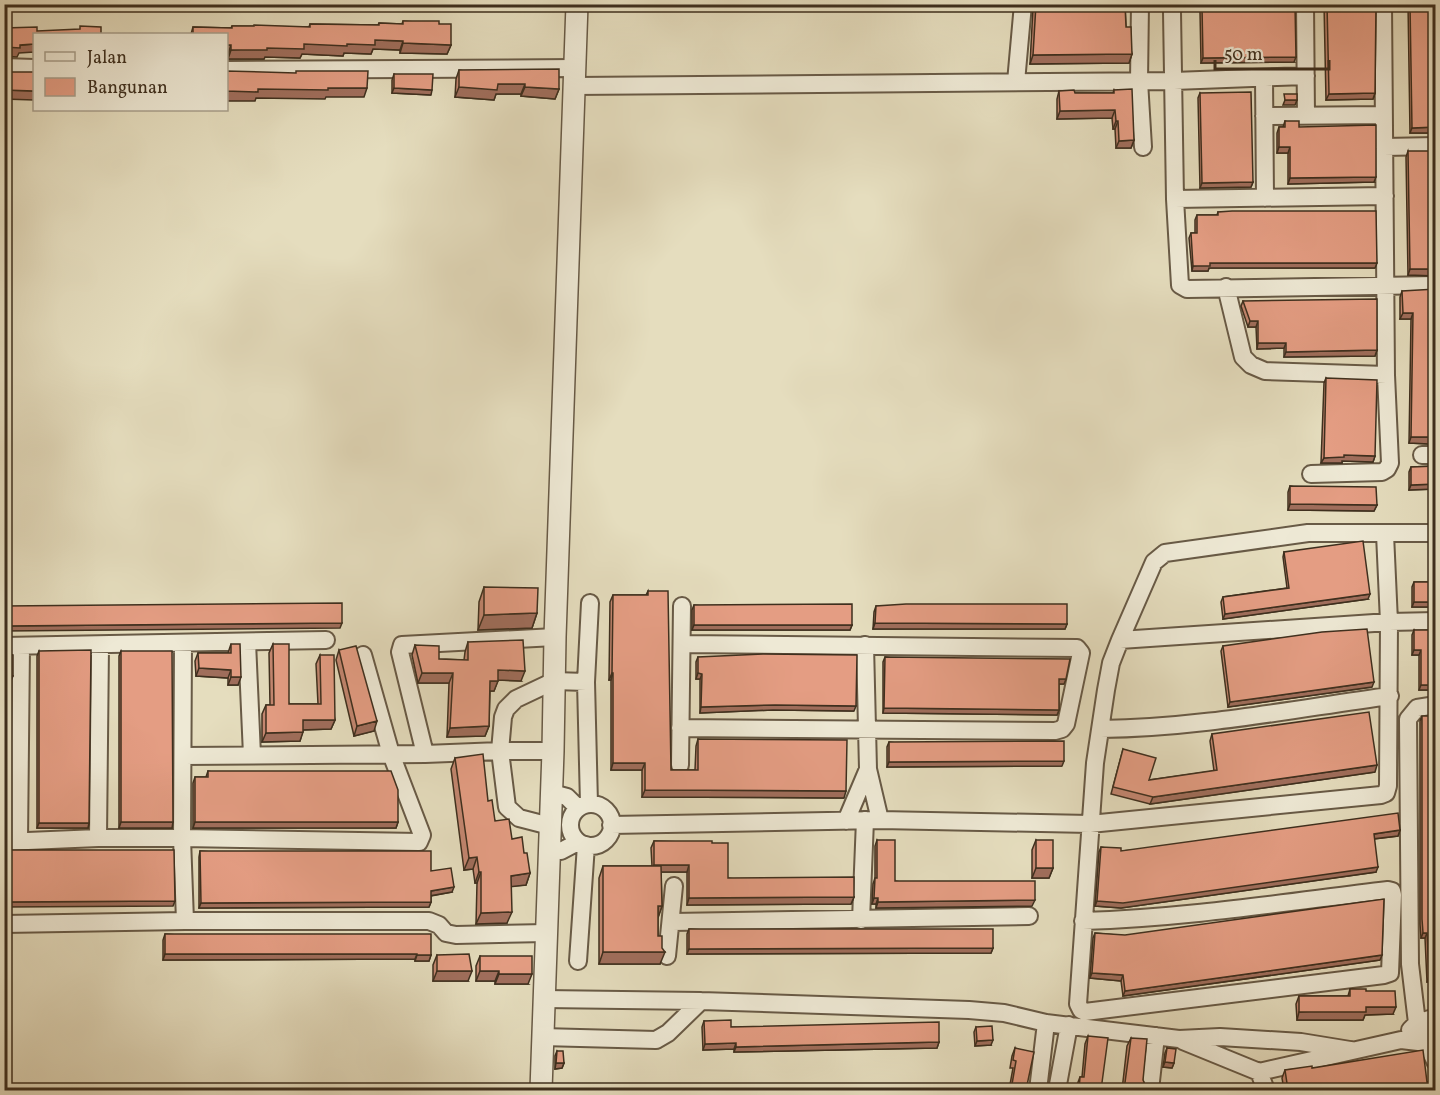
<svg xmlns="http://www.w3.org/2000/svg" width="1440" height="1095" viewBox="0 0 1440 1095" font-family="Vollkorn,serif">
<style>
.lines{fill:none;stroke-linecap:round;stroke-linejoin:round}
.minor-casing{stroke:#685a46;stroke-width:20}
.tertiary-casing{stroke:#685a46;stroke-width:24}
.minor{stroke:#eee9d5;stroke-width:16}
.tertiary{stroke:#eee9d5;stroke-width:21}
.wall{fill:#c48771;stroke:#3e2f1e;stroke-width:1.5}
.shaded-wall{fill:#a06e5c;stroke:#3e2f1e;stroke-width:1.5}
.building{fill:#e49d83;stroke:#3e2f1e;stroke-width:1.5}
</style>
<rect width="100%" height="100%" fill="#e5ddbe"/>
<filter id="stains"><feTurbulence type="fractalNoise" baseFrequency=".00333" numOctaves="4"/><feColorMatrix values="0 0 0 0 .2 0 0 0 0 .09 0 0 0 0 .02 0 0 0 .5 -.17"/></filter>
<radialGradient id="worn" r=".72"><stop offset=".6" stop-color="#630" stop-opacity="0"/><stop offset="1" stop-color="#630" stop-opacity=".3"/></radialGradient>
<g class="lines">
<defs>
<path id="minor" d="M1140 4 1139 81 1143 147
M1174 4 1172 12 1175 199 1180 285 1187 289 1436 285
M1305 4 1306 116
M4 67 34 68
M226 70 576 68
M1264 78 1265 198
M1016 82 1023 4
M574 86 1174 81 1306 76
M1264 116 1384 115
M1384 147 1436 146
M1175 199 1385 196
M1226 287 1243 357 1251 365 1265 371 1386 375
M1422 455H1436
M1311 474 1382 472 1387 469 1390 463 1386 375 1383 4
M1120 640 1389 622 1436 621
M247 642 252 755
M183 644 182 838 185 921
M865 645 868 769
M4 646 326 640
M1436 705 1417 708 1408 719 1410 964 1417 1023 1436 1063
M680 728 1055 731 1062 729 1066 724 1081 653 1077 648 682 644
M1101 729C1198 728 1294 709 1390 696
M425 754 400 652 402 645 555 637
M183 756 425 754 500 751H553
M680 765 682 606
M552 793 567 797 578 808
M589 804 586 682 590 603
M570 825a21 21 0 1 1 42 0a21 21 0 1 1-42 0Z
M846 821 868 769 880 820
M611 825 880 820 1090 824 1381 795 1386 793 1388 786 1389 622 1385 534
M550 826 519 818 507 807 500 751 503 717 506 709 516 699 554 681 586 682
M98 838 100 645
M19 841 21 646
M4 842 98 838H182L419 842 422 835 391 754 363 655
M549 850 561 851 578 842
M861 920 865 820
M1083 921C1185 918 1287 902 1388 890L1392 891 1393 895 1390 973 1384 975 1085 1012 1081 1010 1078 1004 1095 763 1106 690 1111 663 1120 640 1154 562 1165 553 1308 533H1436
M672 922 1029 916
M4 924 185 921H429L439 925 446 933 456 935 546 933
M667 956 674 886
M578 961 586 845
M544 999 701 1001 969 1010 1004 1013 1046 1023 1179 1039 1220 1037 1301 1042 1350 1050
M1410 1030 1417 1023 1436 1017
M542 1037 656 1040 668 1033 701 1001
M1183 1041 1259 1072 1401 1040 1427 1043 1435 1040
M1259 1072 1266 1090
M1038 1090 1046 1023
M1057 1090 1069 1025
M1150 1090 1156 1036"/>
<path id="tertiary" d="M541 1090 553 751 555 637 577 4"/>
</defs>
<!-- minor casing -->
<use href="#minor" class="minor-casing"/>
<!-- tertiary casing -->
<use href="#tertiary" class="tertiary-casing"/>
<!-- minor -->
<use href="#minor" class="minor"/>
<!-- tertiary -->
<use href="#tertiary" class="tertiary"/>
</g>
<!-- wall -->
<path class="wall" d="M1035 4H1125L1126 27 1132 54 1129 63 1030 64 1033 8Z
M1324 4H1376L1375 93 1373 99 1326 100Z
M1408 4H1436V133H1410Z
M1202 7 1294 62 1201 63 1200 12Z
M403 21 439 24 451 45 447 54 400 53V50L373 49 371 54 344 53 343 56 302 54 300 58 265 57 264 59H228V54H226V34H191L193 27 231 28 232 26 309 27 310 24 378 25 379 23 402 24Z
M459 70 559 89 555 99 521 96V94H496L494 100 455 97 456 79Z
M394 74 431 95 392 93V80Z
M1114 90 1134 140 1131 148H1116L1115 129H1113L1112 118 1057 119V99L1059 91 1075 93H1113Z
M1200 93 1253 182 1251 187 1200 188 1198 98Z
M1285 121 1299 127 1374 182 1288 184V153H1277V133L1279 127H1283Z
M1408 151 1436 276 1408 275 1406 157Z
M1218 212 1375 268H1209L1208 271H1192L1189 238 1191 233H1195V220L1197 215H1217Z
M1402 291 1433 321 1432 384H1436V410H1432L1429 444 1409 443 1411 319H1400V297Z
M1243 301 1377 350 1375 356 1284 357V348L1257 349 1256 327H1248L1241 306Z
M1326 378 1375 456 1373 462 1342 461V463H1321L1324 383Z
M1436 466V489L1409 490V472L1411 467Z
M1290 486 1377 505 1374 511 1288 510V492Z
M1284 552 1368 599 1223 619 1221 602 1223 597 1287 588 1283 557Z
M1414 582H1436V607H1412V587Z
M484 587 537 613 532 628 478 630 479 602Z
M648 591 671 770H695L696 746 698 739 844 798 642 797V770H611V680H609L610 602 613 595H646Z
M694 605 852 625 850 630H692V610Z
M876 606 1067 624 1065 629H873L874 612Z
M1414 630 1436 690H1419V655H1412V635Z
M468 642 521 681 498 680 494 691H490L489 726 485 736 447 737 449 683H418L412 655 415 645 439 659 464 660 465 652Z
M231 644 238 685H228V678L196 676 195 661 198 653H228Z
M273 644 289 704H318L316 664 320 655 335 720 331 729 303 730 300 741 262 742V714L266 705H270L269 653Z
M1223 646 1372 687 1228 707 1221 651Z
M339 650 374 731 354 736 336 660Z
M39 651 89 823 88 828H37V656Z
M121 651 172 828H119V656Z
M698 657 854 711 773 710 700 713V679H696V662Z
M885 657 1064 684H1059V710L1057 715 883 713V662Z
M1422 716 1436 982H1427L1425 938H1421L1420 924V721Z
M1212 734 1375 772 1150 804 1111 794 1123 749 1149 780 1214 771 1210 741Z
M889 742 1062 766 887 767V747Z
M455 758 488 801 495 821 512 839 524 853 530 873 526 885 511 886 507 923 476 924 477 883H475L473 869 464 870 451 769Z
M208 771 398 822 396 828H193V783L195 777H206Z
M1400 830 1398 836 1374 839 1376 872 1121 908 1095 906 1099 852 1101 847 1121 851Z
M877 840 895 881 1032 906 876 908V904H872L873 884 875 878V846Z
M1036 840 1053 868 1049 878H1032V850Z
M654 841 712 843 728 878 854 897 851 904 687 905V872H661L662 906 658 917V936L660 964H599V878L603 866H652L651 848Z
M200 851 431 871 452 892 431 896V902L429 907 199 908V857Z
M689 929 993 948 991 953 687 954V934Z
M1095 933 1380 960 1123 996 1121 981 1090 978 1093 938Z
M165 934 431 955 429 961H415V959L163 960V940Z
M437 955 468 981H433V965Z
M480 956 528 984H495V981H476V966Z
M1350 989 1366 991 1393 1014 1365 1015 1363 1020H1297L1296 1004 1299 996H1348Z
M704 1021 731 1027 939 1042 937 1048 734 1052V1049L703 1050 702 1027Z
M976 1027 991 1045 975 1046 974 1032Z
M1088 1036 1101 1090H1077V1085L1080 1077H1082L1085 1044Z
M1131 1038 1143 1080 1147 1090H1122L1127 1046Z
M1015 1048 1026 1090H1009L1013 1068H1010L1012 1056Z
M1167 1048 1174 1063 1172 1068 1163 1067 1165 1053Z
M557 1051 564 1063 562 1068 555 1069V1056Z
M1312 1068 1427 1082 1436 1090H1284L1282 1078 1285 1070Z"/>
<!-- shaded-wall -->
<path class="shaded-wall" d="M375 40 403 41 400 50 373 49 371 54 344 53 343 56 302 54 300 58 265 57 264 59H228L231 50 304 44H347Z
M403 43 451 45 447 54 400 53Z
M34 44V52L19 53 17 57 4 56V47Z
M226 45H231L228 54H226Z
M1132 54 1129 63 1030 64 1033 55Z
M1296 57 1294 62 1201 63 1203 58Z
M498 84H525L521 94H496L494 100 455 97 459 87Z
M525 87 559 89 555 99 521 96Z
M328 88H367L364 97H326L325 99 256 98 255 101H226V91L258 89Z
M394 88 432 90 431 95 392 93Z
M4 90 34 91V100L4 99Z
M1375 93 1373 99 1326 100 1329 94Z
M1285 100H1297L1295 105H1283Z
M1115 110 1112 118 1057 119 1060 111Z
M1116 121H1118L1115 129H1113Z
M1436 127V133H1410L1412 128Z
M1134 140 1131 148H1116L1119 141Z
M1279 147H1290L1288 153H1277Z
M1376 177 1374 182 1288 184 1290 178Z
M1253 182 1251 187 1200 188 1202 183Z
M1210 263H1377L1375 268H1209L1208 271H1192L1193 266Z
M1410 269H1436V276L1408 275Z
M1403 313H1413L1411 319H1400Z
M1250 321H1258L1256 327H1248Z
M1258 343H1286L1284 348 1257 349Z
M1377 350 1375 356 1284 357 1286 352Z
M1432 404H1436V410H1430Z
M1411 437H1431L1429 444 1409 443Z
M1344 455 1375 456 1373 462 1342 461V463H1321L1324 458Z
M1436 484V489L1409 490 1411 485Z
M1290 504 1377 505 1374 511 1288 510Z
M1370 594 1368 599 1223 619 1225 614Z
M1414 602H1436V607H1412Z
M537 613 532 628 478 630 484 615Z
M342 623 340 628 4 631V626Z
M875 623 1067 624 1065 629H873Z
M694 625H852L850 630H692Z
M1414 650H1421L1419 655H1412Z
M199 668 231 670 228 678 196 676Z
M498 670 525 671 521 681 495 680Z
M422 673H453L449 683H418Z
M612 673H613L611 680H609Z
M698 673 702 674 700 679H696Z
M4 676H13L10 683H4Z
M231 677H241L238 685H228Z
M1059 679H1066L1064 684H1058Z
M490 681H498L494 691H487Z
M1374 682 1372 687 1228 707 1230 702Z
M1421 685H1436V690H1419Z
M775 705 856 706 854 711 773 710 700 713 701 707Z
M884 708 1059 710 1057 715 883 713Z
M303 720H335L331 729 300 730Z
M377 721 374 731 354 736 357 726Z
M489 726 485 736 447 737 450 728Z
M303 732 300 741 262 742 266 733Z
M1064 761 1062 766 887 767 889 762Z
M613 763H645L642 770H611Z
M1377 765 1375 772 1150 804 1153 797Z
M645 790 846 791 844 798 642 797Z
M121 822H173L172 828H119Z
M195 822H398L396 828H193Z
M39 823H89L88 828H37Z
M1400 830 1398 836 1372 839 1374 834Z
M477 857 473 869 464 870 469 858Z
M654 865H689L687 872H652Z
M1378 867 1376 872 1121 908 1095 906 1097 901Z
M1036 868H1053L1049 878H1032Z
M479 872H481L477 883H475Z
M530 873 526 885 507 887 511 876Z
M454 887 452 892 429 896 431 891Z
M854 897 851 904 687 905 689 898Z
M874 898H878L876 904H872Z
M1035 900 1032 906 876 908 878 902Z
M175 901 173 906 4 907V902Z
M431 902 429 907 199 908 201 903Z
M658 906H662L658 918Z
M512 912 507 923 476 924 481 913Z
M1423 933H1427L1425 938H1421Z
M993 948 991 953 687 954 689 949Z
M603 952H665L660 964H599Z
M165 954H417L415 959 163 960Z
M417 955H431L429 961H415Z
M1382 955 1380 960 1123 996 1125 991Z
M437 971H472L468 981H433Z
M480 971H499L495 981H476Z
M1092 973 1123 975 1121 981 1090 978Z
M499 974H532L528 984H495Z
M1429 976H1436V982H1427Z
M1366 1007H1396L1393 1014 1365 1015 1363 1020H1297L1299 1012Z
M993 1040 991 1045 975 1046 977 1041Z
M939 1042 937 1048 734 1052 736 1047Z
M736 1043 734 1049 703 1050 705 1044Z
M1165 1062 1174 1063 1172 1068 1163 1067Z
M556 1063H564L562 1068 555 1069Z"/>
<!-- building -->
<path class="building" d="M1036 4H1125L1126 27H1131L1132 54 1033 55Z
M1327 4H1376L1375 93 1329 94Z
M1410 4H1436V127L1412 128Z
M1295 6 1296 57 1203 58 1202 7Z
M403 21H439V24H451V45L403 43V41L375 40V45L347 44V46L304 44V49L267 48V50H231V45H226V34H193V27L232 28V26H254V25L310 27V24L379 25V23L403 24Z
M80 26 101 27V34H34V44L20 45V48L4 47V28L37 27V31L80 29Z
M559 69V89L525 87V84H498L497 90 459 87V70Z
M226 71 296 73V71H368L367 88H328V90L258 89V92L226 91Z
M4 72H34V91L4 90Z
M394 74H433L432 90 394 88Z
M1132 89 1134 140 1119 141 1118 121H1116L1115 110 1060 111 1059 91 1074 90 1075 93H1114V90Z
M1251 92 1253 182 1202 183 1200 93Z
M1284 94H1297V100H1285Z
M1285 121H1299V127L1376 125V177L1290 178V147H1279V127H1285Z
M1408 151H1436V269H1410Z
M1232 211H1376L1377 263H1210V266H1193L1191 233H1197V215H1218V212Z
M1436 289V315H1433L1432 384H1436V404H1432L1431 437H1411L1413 313H1403L1402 291Z
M1377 299V350L1286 352V343H1258V321H1250L1243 301Z
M1326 378 1377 380 1375 456 1344 455V457L1324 458Z
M1436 466V484L1411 485V467Z
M1290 486 1376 487 1377 505 1290 504Z
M1363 541 1370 594 1225 614 1223 597 1289 588 1284 552Z
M1414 582H1436V602H1414Z
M484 587 538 588 537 613 484 615Z
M648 591H668L671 770H698V739L847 740 846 791 645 790V763H613V673H612L613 595H648Z
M342 603V623L4 626V606Z
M852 604V625H694V605Z
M906 604H1067V624L875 623 876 606Z
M1367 629 1374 682 1230 702 1223 646 1322 632Z
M1414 630H1436V685H1421V650H1414Z
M523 640 525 671 498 670V681H490L489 726 450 728 453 673H422L415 645 439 646V659L468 660V642Z
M231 644H240L241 677H231V670L199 668 198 653H231Z
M273 644H289V704H321L320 655H334L335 720H303V732L266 733V705H274Z
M356 646 377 721 357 726 339 650Z
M91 650 89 823H39V651Z
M121 651H172L173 822H121Z
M763 654 857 655 856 706 775 705 701 707 702 674 698 673V657Z
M4 655H13V676H4Z
M885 657 1070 659 1066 679H1059V710L884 708Z
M1369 712 1377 765 1153 797 1113 787 1123 749 1156 758 1149 780 1217 770 1212 734Z
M1422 716H1436V976H1429L1427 933H1423L1422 919Z
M4 732H9V743H6V762H4Z
M1064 741V761L889 762V742Z
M483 754 488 801 492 800 495 821 509 819 512 839 522 837 524 853H527L530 873 511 876 512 912 481 913V872H479L477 857 469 858 455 758Z
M208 771H391L398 790V822H195V777H208Z
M1398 813 1400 830 1374 834 1378 867 1123 903 1097 901 1101 847 1121 848V851Z
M877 840H895V881H1035V900L878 902V898H874L875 878H877Z
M1036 840H1053V868H1036Z
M654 841H712V843H728V878L854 877V897L689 898V865H654Z
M4 850H174L175 901 4 902Z
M200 851H431V871L451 868 454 887 431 891V902L201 903Z
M603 866H661L662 906H658V936H662V948L665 952H603Z
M1384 899 1382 955 1125 991 1123 975 1092 973 1095 933 1125 935Z
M689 929H993V948L689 949Z
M165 934H431V955H417V954H165Z
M469 954 472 971H437V955Z
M480 956H532V974H499V971H480Z
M1350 989H1366V991H1395L1396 1007H1366V1012H1299V996H1350Z
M731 1020V1027L939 1022V1042L736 1047V1043L705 1044 704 1021Z
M992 1026 993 1040 977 1041 976 1027Z
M1088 1036 1108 1038 1101 1090H1079L1080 1077H1084Z
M1131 1038 1147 1039 1143 1080 1147 1090H1124Z
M1015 1048 1034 1052 1026 1090H1011L1016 1061 1013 1060Z
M1167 1048 1176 1049 1174 1063 1165 1062Z
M1423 1050 1427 1082 1436 1080V1090H1308V1089L1288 1090 1285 1070 1312 1066V1068Z
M557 1051H563L564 1063H556Z"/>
<!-- margin -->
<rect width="1440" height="1095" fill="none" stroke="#e5ddbe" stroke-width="24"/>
<rect x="6" y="6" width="1428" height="1083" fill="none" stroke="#3e2f1e" stroke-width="3"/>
<rect x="12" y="12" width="1416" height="1071" fill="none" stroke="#3e2f1e" stroke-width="1.5"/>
<!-- legend -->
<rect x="33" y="33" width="195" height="78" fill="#eee9d5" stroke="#a89f8c" stroke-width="1.5"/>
<rect x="45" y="52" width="30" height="9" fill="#eee9d5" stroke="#a89f8c" stroke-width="1.5"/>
<text x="87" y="63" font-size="18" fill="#3e2f1e">Jalan</text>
<rect x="45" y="78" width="30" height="18" fill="#e49d83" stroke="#a89f8c" stroke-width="1.5"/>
<text x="87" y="93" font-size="18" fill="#3e2f1e">Bangunan</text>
<!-- scale -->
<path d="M1215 60v9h114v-9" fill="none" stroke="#3e2f1e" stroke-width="3"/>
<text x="1224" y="60" font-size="18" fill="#3e2f1e" stroke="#eee9d5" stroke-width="4.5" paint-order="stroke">50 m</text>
<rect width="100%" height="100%" filter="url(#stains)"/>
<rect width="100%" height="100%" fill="url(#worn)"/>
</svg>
